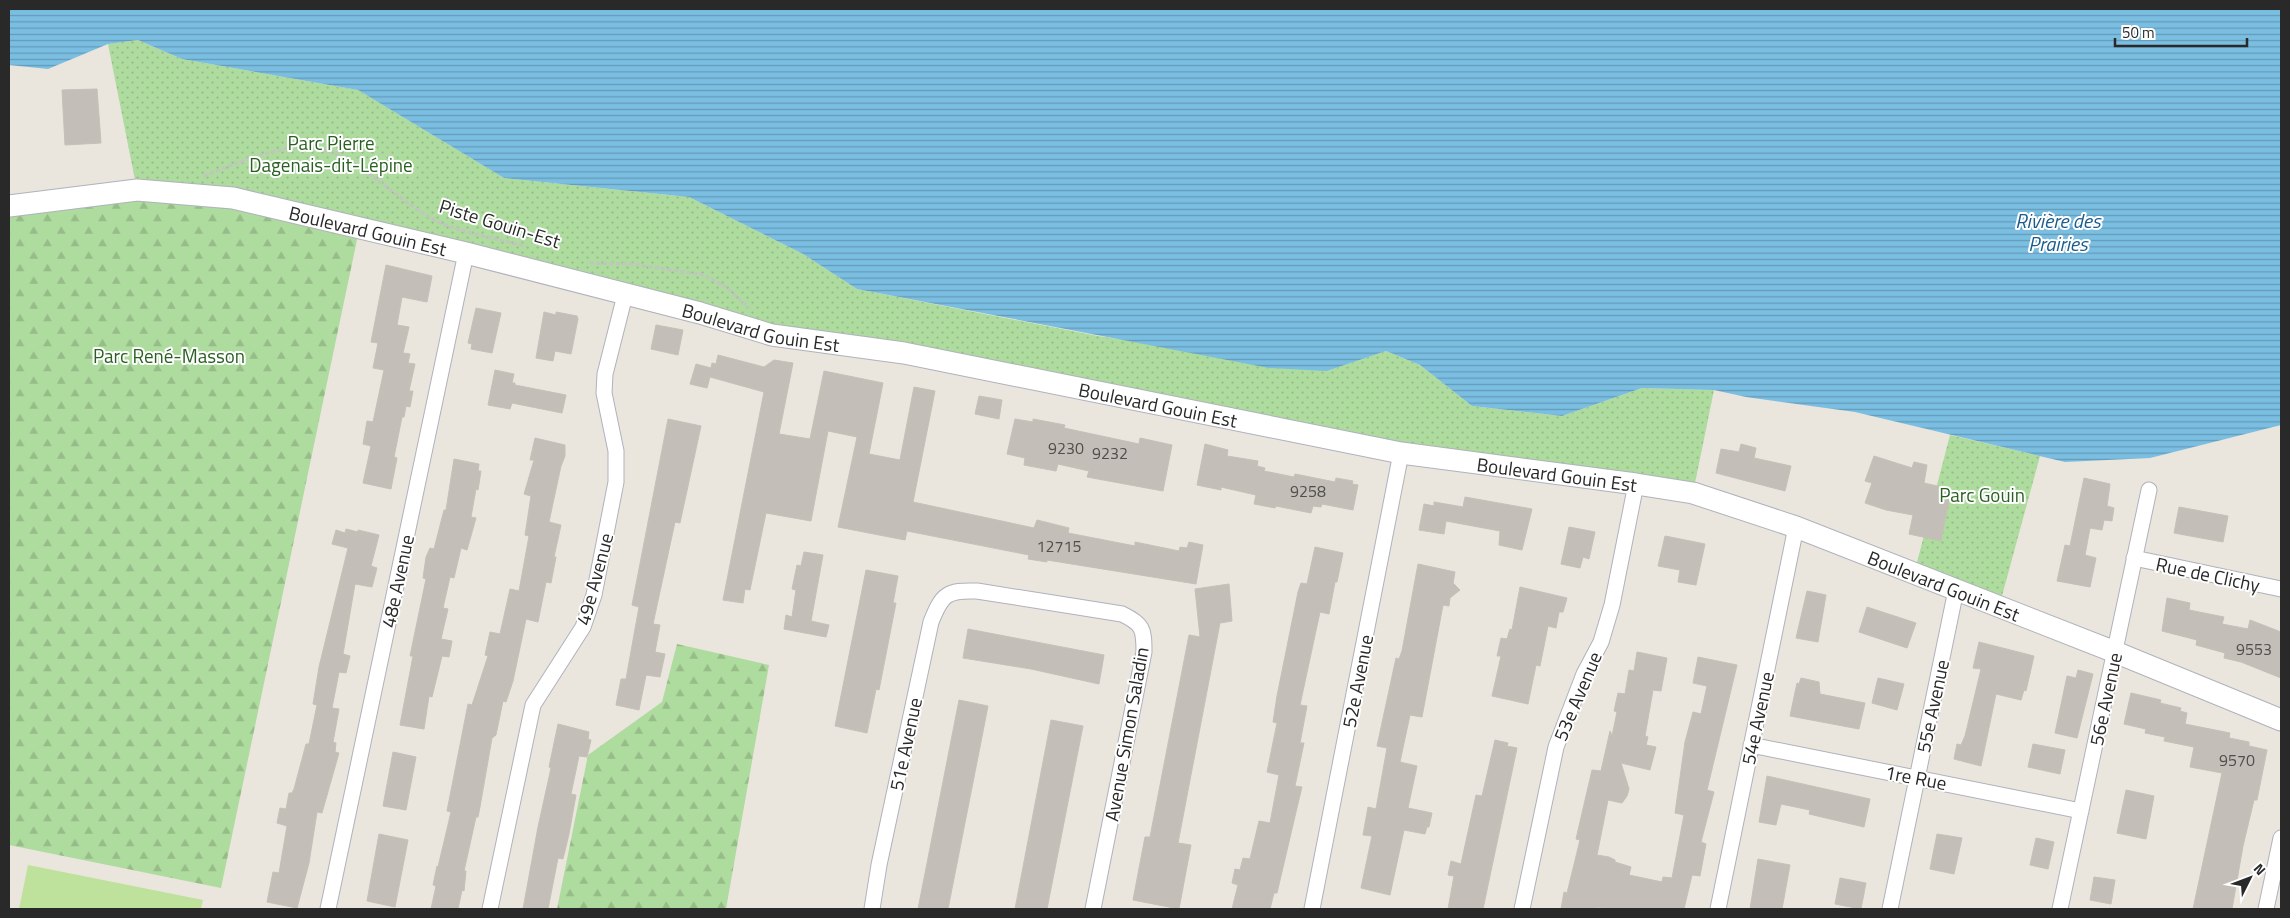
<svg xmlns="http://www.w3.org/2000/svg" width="2290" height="918" viewBox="0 0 2290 918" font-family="'Titillium Web',sans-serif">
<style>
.forest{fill:url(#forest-firs)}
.park{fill:url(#park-dots)}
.pitch{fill:#bee29b}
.water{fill:url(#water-rules)}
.building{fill:#c3bfb8;stroke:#c5c1b7}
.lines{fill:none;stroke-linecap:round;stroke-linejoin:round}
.street-casing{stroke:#b0b2bc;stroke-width:17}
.secondary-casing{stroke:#b0b2bc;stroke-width:23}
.path{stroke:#c3c3c3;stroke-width:3;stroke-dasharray:4 2.5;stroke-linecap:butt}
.street{stroke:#fff;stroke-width:15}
.secondary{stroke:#fff;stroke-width:21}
.labels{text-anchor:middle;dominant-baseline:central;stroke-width:4;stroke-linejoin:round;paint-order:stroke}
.number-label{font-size:16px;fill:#504e4d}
.park-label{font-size:19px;fill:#295f21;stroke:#fff}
.street-label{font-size:19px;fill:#292929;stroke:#fff}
.water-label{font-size:20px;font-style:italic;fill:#1b5c8c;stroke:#fff}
</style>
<defs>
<pattern id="forest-firs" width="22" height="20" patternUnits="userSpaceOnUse" patternTransform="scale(1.25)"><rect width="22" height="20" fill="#aedb9e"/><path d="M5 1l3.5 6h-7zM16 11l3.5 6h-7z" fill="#96bc88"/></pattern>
<pattern id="park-dots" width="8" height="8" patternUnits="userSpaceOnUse" patternTransform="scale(1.25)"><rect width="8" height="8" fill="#aedb9e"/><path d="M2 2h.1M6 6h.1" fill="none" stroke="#96bc88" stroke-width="1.8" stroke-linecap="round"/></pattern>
<pattern id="water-rules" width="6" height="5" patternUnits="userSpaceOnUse" patternTransform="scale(1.25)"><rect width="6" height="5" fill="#7abee2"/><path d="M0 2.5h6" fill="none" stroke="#649ab7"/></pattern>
</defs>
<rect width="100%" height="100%" fill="#eae5dd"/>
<!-- forest -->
<path class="forest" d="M136 193 230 198 358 235 221 888 9 845V211Z
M677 644 769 665 726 909H557L588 755 662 702Z"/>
<!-- park -->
<path class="park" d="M138 40 182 59 358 90 504 178 689 197 803 254 857 289 1098 336 1327 371 1386 351 1420 365 1472 406 1562 416 1642 388 1714 390 1693 493 772 335 466 253 137 190 108 44Z
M1950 435 2040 456 1999 607 1914 574Z"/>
<!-- pitch -->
<path class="pitch" d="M28 865 203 900 201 909H19Z"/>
<!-- water -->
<path class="water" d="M9 9H2281V425L2150 458 2065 462 1855 412 1746 397 1714 390 1642 388 1562 416 1472 406 1420 365 1386 351 1327 371 1269 368 857 289 803 254 689 197 504 178 358 90 182 59 138 40 108 44 48 69 9 65Z"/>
<!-- building -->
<path class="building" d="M97 89 101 143 65 145 62 90Z
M386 265 432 276 427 302 402 297 397 325 409 327 403 353 410 354 408 363 415 364 409 391H413L410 407 406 406 404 417H402L394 457 397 458 391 489 363 483 371 446 363 444 367 421 373 422 384 370 373 368 378 343 371 342Z
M476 308 501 313 492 353 471 349 472 344 468 343Z
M544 312 556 315V312L577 316 578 319 571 354 555 351 553 361 536 358Z
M656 325 683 330 678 355 651 349Z
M718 355 764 367 774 360 793 363 779 434 810 439 824 371 883 383 869 454 900 460 914 387 935 391 913 502 1034 528 1037 520 1069 528 1068 533 1135 546V542L1179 551 1180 547 1187 548 1189 542 1203 545 1196 584 1047 560V562L1028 559 1029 555 907 531 905 540 838 527 857 437 828 431 811 521 766 513 750 590 745 589 743 603 723 600 764 392 710 377 707 388 690 384 696 364 711 368 712 363 716 364Z
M495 370 514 374 512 383H515V385L566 395 562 413 512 403 510 409 488 405Z
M979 396 1002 400 999 419 975 414Z
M668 419 701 426 680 523 675 522 653 624 660 625 655 652 665 654 660 677 646 675 639 710 616 705 621 679H626L639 607 632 605Z
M1015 419 1033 422V419L1065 425 1064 428 1139 444 1140 438 1172 445 1163 491 1087 477 1089 471 1058 464 1056 471 1024 465 1025 458 1007 454Z
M535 438 565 445V456L561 466 549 522 561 525 554 557H556L551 583 546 582 538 622 526 619 513 681 506 702 503 701 496 735 492 738 480 807 478 817H476L464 871H466L464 891 462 890 458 909H431L436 886 433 885 437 866 438 867 451 812 447 811 468 704 472 705 488 656 485 655 490 632 500 634 510 589 519 591 529 536 525 535 531 496 524 494 534 460H530Z
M1205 444 1228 450 1227 456 1258 461 1257 466 1265 468 1264 471 1294 477 1295 474 1335 482 1336 478 1353 481 1352 484 1358 485 1353 510 1322 504 1321 507 1313 506 1311 513 1276 506 1275 508 1254 504 1256 495 1221 487V490L1197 485Z
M1741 444 1756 448 1754 458 1791 466 1785 491 1716 473 1721 449 1739 452Z
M1874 456 1912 468 1914 462 1927 465 1924 483 1946 488 1945 493 1950 495 1941 541 1909 534 1913 515 1886 510 1865 503 1872 483 1865 481Z
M454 459 479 464 478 471H481L478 490 476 489 471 517 476 518 467 550 461 548 454 578 450 577 443 608 448 609 441 639 452 641 449 657 442 656 432 697 429 696 424 729 400 725 413 656H410L426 579 423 578 426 557 430 548 434 549 444 510H446Z
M2084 478 2110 484 2107 506 2114 508 2112 521 2104 520 2102 530 2090 528 2085 555 2096 558 2090 587 2057 581 2065 545 2070 546Z
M1465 497 1532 509 1522 550 1499 545 1500 531 1446 521 1444 534 1419 530 1424 504 1434 506V502L1463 507Z
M2179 507 2228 516 2223 542 2174 533Z
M1569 527 1595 532 1589 559 1583 557 1580 568 1561 564Z
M346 529 358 532V530L379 535 371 566 377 568 372 587 355 584 343 654 350 656 346 673 339 672 332 708 339 709 333 742 336 743 335 752 339 753 322 813 317 812 309 863 297 908 267 902 273 872 279 873 287 826 277 823 280 808 286 809 289 793H292L294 789 306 744H309L317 705 313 704 319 667 348 548 332 544 336 530 345 533Z
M1665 536 1705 544 1696 585 1678 582 1680 570 1658 566Z
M1315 547 1343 553 1337 582H1335L1329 614 1320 612 1300 705 1307 706 1300 743H1304L1295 786 1302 787 1296 812 1277 893H1274L1270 909H1232L1238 885 1232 883 1235 869 1240 870 1243 858 1250 859 1259 821 1270 823 1279 775 1267 772 1277 723 1273 722 1277 696 1298 592 1301 583 1307 584Z
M804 552 823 555 811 621 829 625 826 637 784 629 786 615 792 617 796 590 792 589 797 565 801 566Z
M1418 564 1455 572 1453 583 1460 590 1450 598 1449 606 1443 605 1422 717 1410 715 1400 762 1417 766 1408 808 1432 813 1429 827H1427L1425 834 1404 830 1390 895 1361 888 1372 836 1363 835 1368 807 1376 809 1387 748 1377 746 1396 658 1399 659 1402 651Z
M866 570 898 576 893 603H896L879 690 876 689 867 733 835 726Z
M1229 584 1232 621 1220 623 1178 843 1191 845 1179 909 1133 900 1145 837H1150L1189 635 1200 637 1195 589Z
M1520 587 1567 598 1563 612H1559L1556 628 1548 626 1540 666 1536 665 1528 704 1492 696 1501 656H1497L1501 638 1507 639 1510 629 1512 630Z
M1807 591 1826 595 1818 642 1796 638Z
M2167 598 2190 603 2189 610 2224 617 2222 624 2248 629 2250 620 2281 632V678L2241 662 2224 658 2225 653 2196 645 2197 640 2162 631Z
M1867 607 1916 623 1907 648 1859 632Z
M968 629 1104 655 1099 684 1031 669 963 658Z
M1979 642 2034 656 2026 691 2024 690 2021 700 1996 694 1981 766 1954 759 1957 744 1961 745 1965 736 1981 669 1973 668Z
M1637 652 1667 658 1661 691 1653 690 1645 736 1648 737 1646 745 1656 747 1650 770 1621 763 1629 789 1627 796 1622 803 1608 800 1597 855 1609 857 1615 860V862L1631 867 1629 875 1662 882 1663 877 1672 878 1684 815 1675 813 1685 742 1693 712 1701 714 1707 686 1693 683 1698 657 1737 665 1707 790 1714 792 1701 842 1706 844 1700 876 1692 875 1684 909H1612L1597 907V909H1561L1564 892 1567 893 1580 840 1576 839 1592 770 1601 771 1610 731 1612 736 1617 712 1614 711 1618 693 1625 694 1629 670 1634 671Z
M2078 670 2093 674 2077 738 2055 733 2067 676 2076 678Z
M1801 678 1819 682 1820 694 1865 703 1859 729 1790 716 1797 683 1799 684Z
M1878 678 1904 684 1897 710 1872 703Z
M2131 693 2161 700 2160 703 2181 708 2180 711 2187 713 2185 724 2230 733 2229 738 2249 742V746L2267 750 2257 800H2254L2243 846 2232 909H2193L2222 773 2190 767 2194 747 2164 741 2165 737 2145 733 2146 729 2124 724Z
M959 700 988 706 978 757 948 909H918Z
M1051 720 1083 726 1047 909H1015Z
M558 724 589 732 588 739 591 740 587 757 579 756 571 794 576 795 569 834 563 859 558 858 548 909H523L538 827 551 768 549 767Z
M1495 740 1508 743 1507 746 1517 748 1483 909H1448L1454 876 1448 875 1451 861 1461 864 1476 795 1482 796Z
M2033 744 2065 750 2060 774 2028 767Z
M393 752 416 757 406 810 383 806Z
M1767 776 1870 799 1864 827 1809 814 1810 810 1781 804 1776 825 1759 822Z
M2126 790 2154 796 2146 839 2117 833Z
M379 834 408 840 395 907 367 901Z
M1937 834 1962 838 1954 874 1930 869Z
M2036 838 2054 842 2048 869 2030 865Z
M1758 859 1790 865 1782 909H1750Z
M2094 877 2115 880 2111 904 2090 900Z
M1840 878 1866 883 1861 909 1835 904Z"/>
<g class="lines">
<defs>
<path id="street" d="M2134 558 2281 589
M1751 745 2081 811
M328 909 466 253
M490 909 533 705 583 627 594 595 616 482V451L604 393 605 374 625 295
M872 909 879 865 931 622C942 594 947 590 977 591L1122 614C1143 624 1144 629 1144 652L1093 909
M1312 909 1401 453
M1522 909 1556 747 1584 674 1601 642 1612 605 1636 484
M1718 909 1796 527
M1890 909 1956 590
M2060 909 2149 490
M2266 909 2281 838"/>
<g id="secondary">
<path id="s1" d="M9 206 137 190 233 198 466 253 700 313 772 335 904 353 1401 453 1636 484 1693 493 1796 527 2115 652 2281 720"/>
</g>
</defs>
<!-- street casing -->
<use href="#street" class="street-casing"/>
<!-- secondary casing -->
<use href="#secondary" class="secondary-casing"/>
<!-- path -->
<path class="path" d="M204 176C234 164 285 142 318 148 357 155 401 205 441 223 464 233 501 240 526 246
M590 263 632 264 704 275 726 287 749 308"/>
<!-- street -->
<use href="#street" class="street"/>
<!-- secondary -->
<use href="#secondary" class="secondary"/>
</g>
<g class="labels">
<!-- number labels -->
<g class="number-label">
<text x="1066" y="448">9230</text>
<text x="1110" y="453">9232</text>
<text x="1308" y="491">9258</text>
<text x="1059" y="546">12715</text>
<text x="2254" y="649">9553</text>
<text x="2237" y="760">9570</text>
</g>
<!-- park labels -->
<g class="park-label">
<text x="331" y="142">Parc Pierre<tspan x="331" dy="22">Dagenais-dit-Lépine</tspan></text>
<text x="169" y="355">Parc René-Masson</text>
<text x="1982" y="494">Parc Gouin</text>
</g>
<!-- street labels -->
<g class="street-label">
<text transform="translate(500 223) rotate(17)">Piste Gouin-Est</text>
<text stroke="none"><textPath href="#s1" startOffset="364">Boulevard Gouin Est</textPath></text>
<text stroke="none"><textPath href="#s1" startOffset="769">Boulevard Gouin Est</textPath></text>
<text stroke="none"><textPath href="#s1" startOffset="1174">Boulevard Gouin Est</textPath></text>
<text stroke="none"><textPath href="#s1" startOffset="1579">Boulevard Gouin Est</textPath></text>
<text transform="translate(2208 574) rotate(12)">Rue de Clichy</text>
<text transform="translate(594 579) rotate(-75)">49e Avenue</text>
<text transform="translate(397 581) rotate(-78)">48e Avenue</text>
<text stroke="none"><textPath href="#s1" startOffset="1984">Boulevard Gouin Est</textPath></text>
<text transform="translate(1357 681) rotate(-79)">52e Avenue</text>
<text transform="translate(1577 696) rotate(-67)">53e Avenue</text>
<text transform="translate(2105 699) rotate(-78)">56e Avenue</text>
<text transform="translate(1932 706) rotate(-78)">55e Avenue</text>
<text transform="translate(1757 718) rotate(-78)">54e Avenue</text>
<text transform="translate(1126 734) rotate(-80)">Avenue Simon Saladin</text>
<text transform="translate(905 744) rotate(-78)">51e Avenue</text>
<text transform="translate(1916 777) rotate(11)">1re Rue</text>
</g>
<!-- water labels -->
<g class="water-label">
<text x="2058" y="220">Rivière des<tspan x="2058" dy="23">Prairies</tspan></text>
</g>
</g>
<!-- border -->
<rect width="2290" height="918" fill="none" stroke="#292929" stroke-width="20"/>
<!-- north arrow -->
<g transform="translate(2250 878) rotate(48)" stroke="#ffffff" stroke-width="4" paint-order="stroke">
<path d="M0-4L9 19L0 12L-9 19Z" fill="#292929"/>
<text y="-8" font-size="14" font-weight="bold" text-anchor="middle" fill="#292929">N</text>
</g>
<!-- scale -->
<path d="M2115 38v8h132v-8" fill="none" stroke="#292929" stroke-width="2.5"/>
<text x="2122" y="38" font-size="15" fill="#292929" stroke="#ffffff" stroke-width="4" paint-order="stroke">50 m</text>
</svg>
